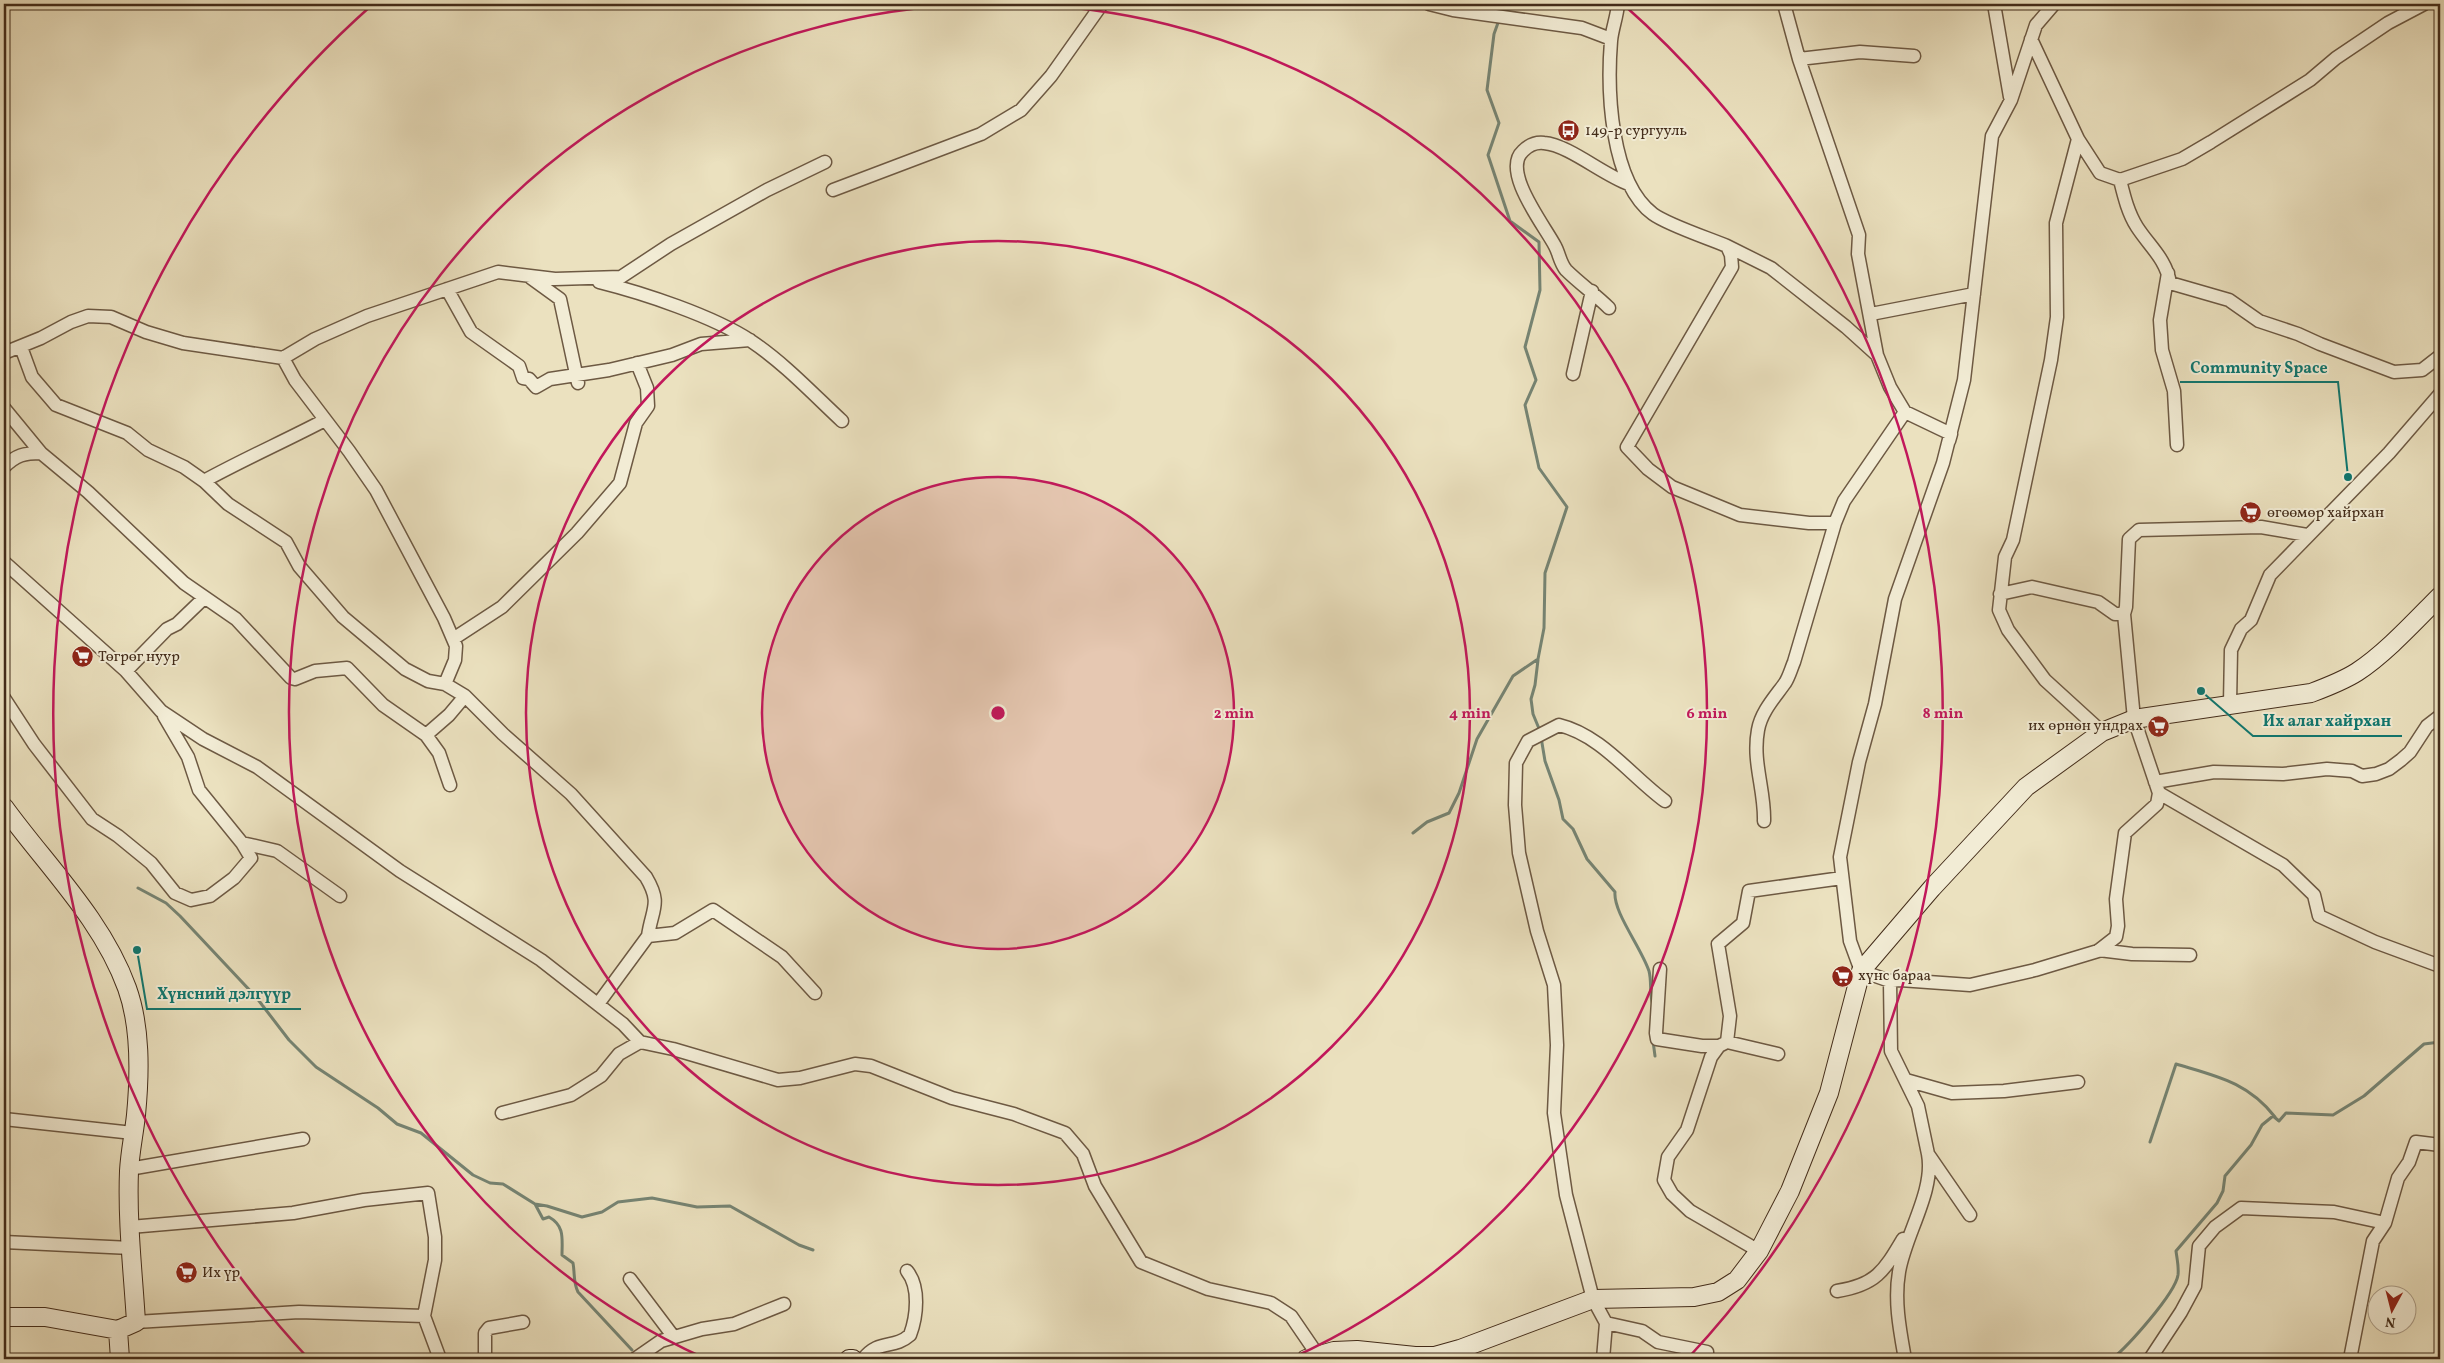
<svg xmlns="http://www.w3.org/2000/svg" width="2444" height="1363" viewBox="0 0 2444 1363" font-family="Vollkorn,serif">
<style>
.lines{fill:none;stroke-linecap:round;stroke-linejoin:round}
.stream{stroke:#768473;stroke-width:3}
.street-casing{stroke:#6d5943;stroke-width:15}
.secondary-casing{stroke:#432c1a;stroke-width:20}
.street{stroke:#f2ecd5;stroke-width:12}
.secondary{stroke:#f2ecd5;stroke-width:18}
.ring{fill:none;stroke:#c2185b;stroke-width:2.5}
.labels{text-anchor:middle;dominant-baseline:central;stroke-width:4;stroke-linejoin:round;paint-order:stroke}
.poi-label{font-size:15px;fill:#432c1a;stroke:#f2ecd5;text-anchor:start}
.centre{fill:#c2185b;stroke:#f2ecd5;stroke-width:2.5}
.ring-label{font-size:15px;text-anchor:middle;font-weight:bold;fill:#c2185b;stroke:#f2ecd5;stroke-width:4;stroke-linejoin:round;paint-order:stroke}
.leader{fill:none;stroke:#0f766e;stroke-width:2}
.callout-dot{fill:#0f766e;stroke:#f2ecd5;stroke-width:2}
.callout-label{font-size:16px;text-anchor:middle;font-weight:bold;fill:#0f766e;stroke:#f2ecd5;stroke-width:4;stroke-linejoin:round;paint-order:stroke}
</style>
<rect width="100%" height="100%" fill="#ebe1bf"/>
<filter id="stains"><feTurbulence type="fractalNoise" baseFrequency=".004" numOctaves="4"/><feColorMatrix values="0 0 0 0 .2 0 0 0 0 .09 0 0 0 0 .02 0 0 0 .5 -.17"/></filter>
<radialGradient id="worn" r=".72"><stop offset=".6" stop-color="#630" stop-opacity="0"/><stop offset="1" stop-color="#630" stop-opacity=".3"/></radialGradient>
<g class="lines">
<!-- stream -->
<path class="stream" d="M1501 14 1504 4
M1538 660 1535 685 1531 699 1533 714 1540 731
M1541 737 1545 761 1559 800 1563 819 1573 829 1587 859 1615 892C1613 912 1641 947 1649 971 1652 982 1649 994 1653 1005
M1413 833 1427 822 1449 813 1459 793 1477 739 1513 676 1538 659 1544 628 1545 573 1567 507 1539 468 1525 405 1536 380 1525 347 1540 290 1539 242 1510 221 1488 155 1499 123 1487 90 1494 34 1499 20
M138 888 166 903 180 916 256 997 289 1040 316 1067 378 1108 397 1124 421 1133 473 1175 490 1183 503 1184 535 1204 547 1206 582 1217 602 1212 618 1202 652 1198 697 1207 730 1206 799 1245 813 1250
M1653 1041 1655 1056
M2150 1142 2176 1064C2216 1076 2248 1082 2275 1117
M535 1204 543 1219 549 1217C565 1226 562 1239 562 1255L573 1263C575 1274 573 1282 578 1292L632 1350
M2112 1359C2128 1346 2175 1294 2178 1275 2179 1267 2177 1259 2176 1251L2217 1203 2223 1191 2225 1176 2251 1145 2262 1125 2273 1116 2279 1121 2286 1113 2333 1115 2364 1096 2424 1044 2440 1042"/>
<defs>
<path id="street" d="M1429 4 1453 10 1582 28 1611 39
M1618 4C1617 17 1612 29 1611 41 1607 90 1610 182 1653 214 1668 225 1708 238 1727 246L1731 255 1732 267 1627 447 1648 469 1672 487 1740 515 1809 523H1835L1844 501 1905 412
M1784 4 1799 59 1859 235 1858 254 1877 355 1890 387 1905 412 1951 434 1949 441
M1994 4 2010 97
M2054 4 2036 25 2011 100 1992 136 1964 380 1943 463 1895 599 1875 704 1859 762 1840 857 1850 941 1861 971 1890 981 1900 980 1970 985 2035 970 2098 951 2116 937 2118 926 2116 899 2125 833 2157 804 2159 793 2134 719 2124 614
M2031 39 2078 139 2056 223 2057 317 2051 360 2013 540 2005 557 1999 610 2008 630 2045 680 2102 732
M1799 59 1860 52 1914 56
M2078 139 2100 173 2120 180C2124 196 2128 213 2137 227 2150 247 2166 259 2170 283L2229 300 2259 321 2298 334 2320 344 2394 372 2422 370 2440 356
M2120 180 2182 159 2211 142 2310 80 2336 58 2388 23 2424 4
M833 190 981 134 1021 110 1051 76 1102 4
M1727 246 1771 268 1846 327 1877 355
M2168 273 2160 320 2162 350 2174 391 2177 445
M531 278 560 299 578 383
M599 282C643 293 713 316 751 341 784 363 813 394 842 421
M447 289 471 332 519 366 523 378 529 379 536 387 550 379 609 370 672 355 701 344 750 340
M1609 308C1596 295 1579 283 1566 270 1560 263 1559 253 1555 246 1544 225 1501 171 1523 151 1529 145 1536 142 1544 143 1569 145 1603 175 1629 184
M1871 314 1974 294
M21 347 32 377 56 405 127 433 148 450 184 467 204 481C244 459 285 441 325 420
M4 353 41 338 71 322 88 316 111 317 146 332 183 343 283 358 315 339 367 316 498 272 555 279 621 277 671 244 767 190 825 162
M283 358 295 380 349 451 376 490 444 618 456 646 455 660 445 684
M1573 374 1592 291
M4 408 41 453 88 492 184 583 236 619 291 678 295 679 315 671 347 668 383 705 426 735 439 753 450 785
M4 467C16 455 24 453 41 453
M204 481 228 504 286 542 299 566 343 617 405 669 428 681 445 684 465 696 449 715 426 735
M4 562 126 671 161 711 203 739 257 767 400 871 541 960 623 1024 640 1042 673 1049 778 1080 800 1078 855 1064 871 1066 952 1098 1014 1114 1065 1133 1083 1154 1095 1186 1141 1262 1208 1289 1271 1303 1291 1316 1317 1354
M2000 594 2032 587 2098 602 2115 614H2124L2126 607 2129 539 2139 530 2261 527 2307 535
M453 639 502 607 577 533 620 483 636 423 648 406 647 388 637 363
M126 671 167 629 177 624 204 598
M465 696 503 734 571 794 646 877C662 904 652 908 648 936
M4 698 34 744 92 819 118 836 151 863 175 893 191 900 210 896 234 878 251 858 242 843 199 790 188 757 164 716
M2230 704 2231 650 2241 629 2251 620 2270 575 2389 453 2440 394
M2155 782 2214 772 2283 774 2327 769 2352 771 2362 776 2376 774 2389 769 2401 760 2410 752 2427 726 2440 716
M2159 793 2283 865 2314 895 2319 916 2375 942 2440 966
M1764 821C1765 790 1752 762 1758 730 1761 712 1775 697 1785 683 1789 677 1791 669 1794 662L1835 523
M242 843 277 851 340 896
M2099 950 2132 954 2190 955
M1660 969 1656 1033 1657 1039 1702 1046H1719
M1890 981 1891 1051 1918 1106 1928 1154 1970 1215
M598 1004 648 936 675 933 713 910 782 957 815 993
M1727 1042 1778 1054
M1906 1080 1952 1093 2004 1091 2078 1082
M502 1113 571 1095 601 1076 619 1054 640 1042
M4 1119 133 1133
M129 1169 303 1139
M130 1227 293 1213 364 1200 428 1193 435 1237V1260L424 1316 299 1312 136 1322
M4 1242 131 1248
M1759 1251 1690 1211 1672 1194 1664 1180 1668 1157 1687 1130 1711 1057 1719 1046 1727 1042 1730 1016 1718 944 1743 923 1749 891 1842 878
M630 1279 673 1336
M1837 1291C1876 1285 1884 1271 1903 1239
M424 1316 440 1359
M1606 1323 1642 1331 1658 1342 1707 1352
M485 1359V1333L489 1328 523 1322
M635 1359 661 1341 702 1329 734 1324 784 1304
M863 1359C880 1338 893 1350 910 1335 917 1316 920 1287 907 1271
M1603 1359 1606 1323 1593 1299 1566 1195 1554 1113 1557 1045 1554 985 1537 931 1519 853 1515 805 1516 763 1528 741 1559 725C1601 735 1631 776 1665 801
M1905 1359C1900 1331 1894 1301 1899 1272 1905 1235 1935 1191 1928 1154
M2150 1359 2181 1312 2195 1286 2199 1246 2215 1227 2241 1208 2334 1212 2385 1223
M2350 1359 2373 1241 2385 1223 2398 1178 2409 1162 2416 1142 2440 1145"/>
<path id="secondary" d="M4 807C46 865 102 919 127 988 141 1027 140 1073 136 1115 134 1134 130 1152 129 1171 127 1222 133 1272 136 1322L118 1330 45 1317H4
M118 1330 120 1359
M849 1359H853
M1306 1359 1334 1351 1357 1350 1415 1356H1435L1460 1349 1593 1299 1694 1297 1718 1292 1737 1280 1759 1251 1790 1191 1829 1093 1861 971 1932 888 2026 787 2102 732 2134 719 2311 693C2327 687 2343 681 2357 672 2386 653 2415 621 2440 596"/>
</defs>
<!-- street casing -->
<use href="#street" class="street-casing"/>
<!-- secondary casing -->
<use href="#secondary" class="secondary-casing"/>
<!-- street -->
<use href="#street" class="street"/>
<!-- secondary -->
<use href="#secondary" class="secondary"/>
</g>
<!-- distance rings -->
<circle cx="998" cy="713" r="236" fill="#c2185b" fill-opacity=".12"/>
<g class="ring">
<circle cx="998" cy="713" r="236"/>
<circle cx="998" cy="713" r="472"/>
<path d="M704 1358A709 709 0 1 1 1292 1358"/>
<path d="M307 1357A945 945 0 0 1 372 5M1624 5A945 945 0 0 1 1689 1357"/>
</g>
<!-- icons -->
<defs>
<symbol id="bus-disc" viewBox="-11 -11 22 22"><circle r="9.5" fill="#8f2418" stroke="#f2ecd5"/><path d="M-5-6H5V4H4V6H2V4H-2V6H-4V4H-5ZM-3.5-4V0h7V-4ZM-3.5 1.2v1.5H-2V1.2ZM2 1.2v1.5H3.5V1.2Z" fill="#fff"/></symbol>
<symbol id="supermarket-disc" viewBox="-11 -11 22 22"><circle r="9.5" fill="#8f2418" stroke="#f2ecd5"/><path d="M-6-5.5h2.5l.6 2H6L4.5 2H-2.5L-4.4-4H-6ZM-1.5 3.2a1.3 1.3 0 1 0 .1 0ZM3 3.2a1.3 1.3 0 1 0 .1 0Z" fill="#fff"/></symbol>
</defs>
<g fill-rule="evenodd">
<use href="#bus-disc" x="1556" y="118" width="25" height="25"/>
<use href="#supermarket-disc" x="2238" y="500" width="25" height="25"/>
<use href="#supermarket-disc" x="70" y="644" width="25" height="25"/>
<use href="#supermarket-disc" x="2146" y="714" width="25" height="25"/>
<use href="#supermarket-disc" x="1830" y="964" width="25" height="25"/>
<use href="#supermarket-disc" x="174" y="1260" width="25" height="25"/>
</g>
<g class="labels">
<!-- poi labels -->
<g class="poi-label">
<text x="1585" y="131">149-р сургууль</text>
<text x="2267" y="513">өгөөмөр хайрхан</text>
<text x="98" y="657">Төгрөг нуур</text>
<text x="2143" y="726" text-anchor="end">их өрнөн ундрах</text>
<text x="1858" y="976">хүнс бараа</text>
<text x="202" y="1273">Их үр</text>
</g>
</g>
<circle cx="998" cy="713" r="8" class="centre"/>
<g class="ring-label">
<text x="1234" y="718">2 min</text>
<text x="1470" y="718">4 min</text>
<text x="1707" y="718">6 min</text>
<text x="1943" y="718">8 min</text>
</g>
<!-- callouts -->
<path class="leader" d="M2348 477L2338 382H2180M2201 691L2253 736H2402M137 950L147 1009H301"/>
<g class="callout-dot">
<circle cx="2348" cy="477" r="5"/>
<circle cx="2201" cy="691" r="5"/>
<circle cx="137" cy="950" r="5"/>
</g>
<g class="callout-label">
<text x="2259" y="373">Community Space</text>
<text x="2327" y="726">Их алаг хайрхан</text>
<text x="224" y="999">Хүнсний дэлгүүр</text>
</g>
<!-- margin -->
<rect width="2444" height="1363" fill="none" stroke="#ebe1bf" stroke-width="20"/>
<rect x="5" y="5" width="2434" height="1353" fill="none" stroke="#432c1a" stroke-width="2.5"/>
<rect x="10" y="10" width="2424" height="1343" fill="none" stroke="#432c1a"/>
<!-- north arrow -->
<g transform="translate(2392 1310) rotate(187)"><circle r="24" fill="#f2ecd5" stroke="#ac9f8a"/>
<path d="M0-4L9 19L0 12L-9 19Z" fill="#8f2418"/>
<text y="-8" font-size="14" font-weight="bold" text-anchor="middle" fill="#432c1a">N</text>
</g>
<rect width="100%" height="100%" filter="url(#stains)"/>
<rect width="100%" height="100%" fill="url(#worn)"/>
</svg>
